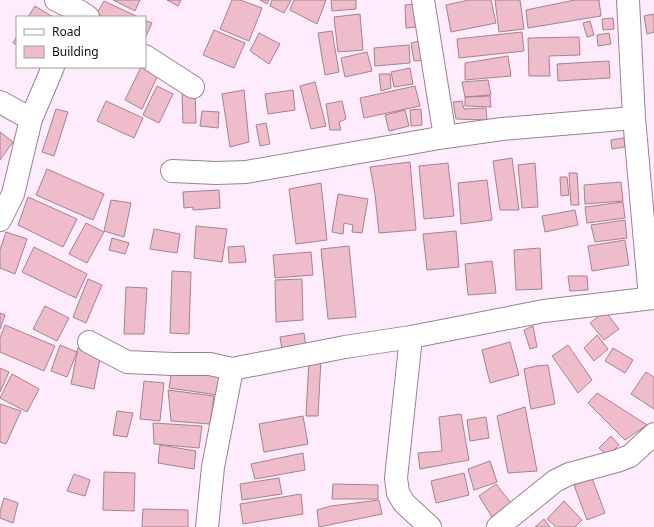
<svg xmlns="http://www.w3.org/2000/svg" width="654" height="527" viewBox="0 0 654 527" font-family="'Noto Sans',sans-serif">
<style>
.building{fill:#eebccb;stroke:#a5828d}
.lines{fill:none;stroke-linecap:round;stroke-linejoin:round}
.minor-casing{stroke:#9a8097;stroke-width:24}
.minor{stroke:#fff;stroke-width:22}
</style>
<rect width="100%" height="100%" fill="#feecfc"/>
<!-- building -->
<path class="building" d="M113 0H140L135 11Z
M167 0H181L178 6Z
M232 0H240L262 8 249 41 220 29Z
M260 0H269L267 4Z
M272 0H291L284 13 270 6Z
M294 0H326L317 24 290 10Z
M331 0H356V9L332 11Z
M469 0H491L496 23 451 32 446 5Z
M495 0H520L524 29 499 32Z
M575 0H599L601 16 528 28 526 10Z
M104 1 138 17H103L97 13Z
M416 4 418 27 406 28 405 5Z
M35 6 53 17H28Z
M360 14 363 50 338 52 334 17Z
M654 14V32L647 34 644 16Z
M613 18 614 29 603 30 602 19Z
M145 20 152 23 145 38Z
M590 21 594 35 587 37 583 23Z
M214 30 245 43 234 68 203 55Z
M332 31 339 72 325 75 318 33Z
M522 32 524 51 459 58 457 39Z
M259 33 280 44 269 64 250 51Z
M609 33 611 44 598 46 597 35Z
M17 36V45L13 43Z
M579 37 580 55 549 56 550 76H529L528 38Z
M419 41 424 60 414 61 411 43Z
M409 45 410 63 375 66 374 48Z
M367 52 372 71 345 77 341 58Z
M508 56 511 76 465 80V63Z
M609 61 610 78 558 81 557 64Z
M141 67 158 75 142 109 125 100Z
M410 68 413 84 394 87 391 72Z
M379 74H390L391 88 381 91Z
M488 80 491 95 465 97 462 82Z
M315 82 326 126 311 129 300 86Z
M157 86 173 94 159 123 143 115Z
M415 86 420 106 364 118 360 98Z
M244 90 249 142 230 147 222 94Z
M293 90 295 110 268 114 265 94Z
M182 91H195L196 123H183Z
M490 96 491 107 465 106V97Z
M106 101 143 118 134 138 97 121Z
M342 101 346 119 339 122 341 130H330L326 104Z
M462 101 464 109 486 108 487 120 456 119 453 102Z
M56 109 68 112 54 156 42 152Z
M421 109 422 125 411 126 410 110Z
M405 110 409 126 389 131 385 115Z
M202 111 219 112 218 128 200 126Z
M266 123 270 144 260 146 256 125Z
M0 132 13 142 0 160Z
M624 138 625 147 612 149 611 140Z
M512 158 519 210H500L493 161Z
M410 162 416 230 379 233 375 194 370 167Z
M448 163 454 216 424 219 419 166Z
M535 163 538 207 522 208 518 165Z
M47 169 104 194 93 220 36 195Z
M569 173H577L579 205H571Z
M560 177H567L569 195 561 196Z
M487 180 492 220 461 224 458 183Z
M621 182 623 201 585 204 584 185Z
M321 183 327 240 296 244 289 189Z
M219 190 220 208 193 210V207L184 208 183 192Z
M338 194 368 199 362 233 352 232 353 225 344 223 343 234 332 232Z
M28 197 77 219 63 247 18 225Z
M111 200 131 203 124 237 104 231Z
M623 202 625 218 587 223 585 207Z
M575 210 578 225 545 232 542 216Z
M625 220 627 238 595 242 591 225Z
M86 223 104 232 87 263 69 254Z
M196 226 227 229 222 262 194 258Z
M154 229 180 234 177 253 150 249Z
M456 231 459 267 427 270 423 234Z
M6 232 27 239 15 274 0 268V250Z
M112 238 129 243 125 254 109 250Z
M625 240 629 265 592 271 588 246Z
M244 246 246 262 229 263 228 247Z
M349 246 356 317 328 319 321 249Z
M34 247 87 274 76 298 22 272Z
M540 248 542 289 516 290 514 250Z
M311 252 313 275 275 278 273 255Z
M492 261 496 293 468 295 465 264Z
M172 271 191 272 189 334 170 333Z
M568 276H587L588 290 570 291Z
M88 279 102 285 86 323 73 317Z
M302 279 303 320 276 322 275 280Z
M126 287 147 288 144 334H124Z
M45 306 69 318 57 341 33 329Z
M605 311 619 329 604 340 590 323Z
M0 313 5 315 0 329Z
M5 325 55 346 44 371 0 352V338Z
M533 326 537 347 530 349 524 330Z
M304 333 306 346 282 350 280 337Z
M597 335 608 349 594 361 584 348Z
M510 342 519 375 490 383 482 350Z
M60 345 77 352 67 377 51 371Z
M568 345 592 380 578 393 552 356Z
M78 348 101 353 94 389 71 384Z
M613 348 633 360 625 373 605 361Z
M309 359H321L318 416H306Z
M548 365 555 404 531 409 524 369 536 366Z
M0 368 9 372 0 392Z
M172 369 221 376 218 395 169 388Z
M646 372 654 377V409L631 394Z
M12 374 39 389 27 412 0 398Z
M144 381 164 383 160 421 140 419Z
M168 390 214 396 210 424 171 421Z
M597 393 647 425 625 440 588 403Z
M0 404 21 411 6 444 0 442Z
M525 407 537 471 508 473 497 416Z
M117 411 133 413 127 437 113 435Z
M461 414 469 460 420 469 418 453 442 451 439 417Z
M303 416 308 444 264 452 259 424Z
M486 417 489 438 470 441 467 420Z
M153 423 202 426 199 448 154 444Z
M611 436 619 445 608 456 599 448Z
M160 445 196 451 194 469 158 463Z
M303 453 305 470 255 479 251 464Z
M490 461 497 482 474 490 468 469Z
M104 472 135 473 134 511 103 510Z
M464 473 469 495 436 503 431 481Z
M74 474 90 480 85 496 67 491Z
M279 478 282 494 242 500 240 484Z
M592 478 605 513 587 520 574 485Z
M333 484 378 485V499H332Z
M496 484 511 503 492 517 479 496Z
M301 494 303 514 243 524 240 504Z
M4 498 18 503 13 523 0 518V512Z
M379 500 382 514 319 527 317 510 331 506Z
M564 501 582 520 575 527H556L547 519Z
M143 509 188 510V527H142Z
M544 519 550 527H535Z"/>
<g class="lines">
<defs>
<path id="minor" d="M56 0 79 11 88 17
M423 0 445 137
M628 0 634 118 650 298
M145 56 193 87
M0 102 31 119
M172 171 216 173 246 172 445 137 502 129 634 118
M0 220 13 194 31 119 53 67
M411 337 396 478 398 493 404 503 430 527
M89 342 127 362 172 364H210L232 369 345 347 411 337 544 311 654 298
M207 527 213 467 232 369
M498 527 555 481 569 474 617 461 630 456 654 434"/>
</defs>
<!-- minor casing -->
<use href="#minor" class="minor-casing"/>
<!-- minor -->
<use href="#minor" class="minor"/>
</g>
<!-- legend -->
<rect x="16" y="16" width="130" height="52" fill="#ffffff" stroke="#a29ea1"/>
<rect x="24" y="29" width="20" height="6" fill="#ffffff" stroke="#a29ea1"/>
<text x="52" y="36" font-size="12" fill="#160d15">Road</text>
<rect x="24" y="46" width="20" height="12" fill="#eebccb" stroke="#a29ea1"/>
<text x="52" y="56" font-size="12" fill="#160d15">Building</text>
</svg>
